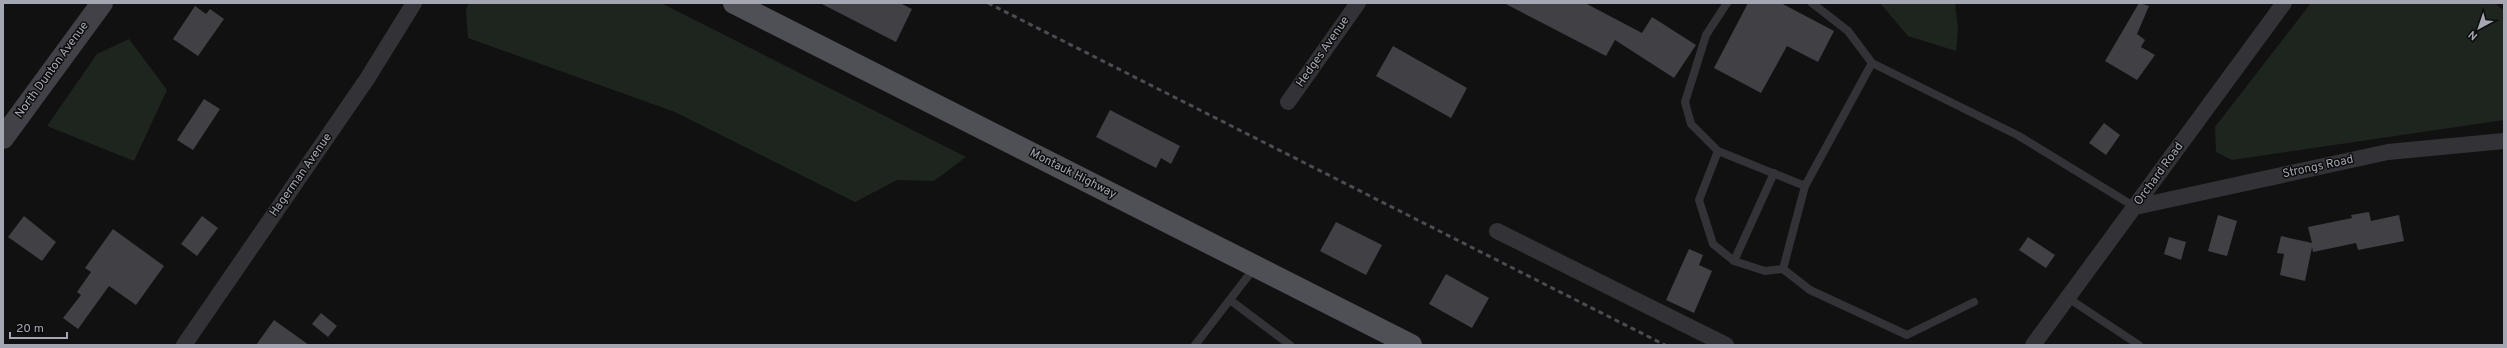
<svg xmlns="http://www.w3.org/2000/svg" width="2507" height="348" viewBox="0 0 2507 348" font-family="Overpass,sans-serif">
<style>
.green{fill:#1e251f}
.building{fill:#414145}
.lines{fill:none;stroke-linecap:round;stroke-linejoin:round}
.lane{stroke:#333337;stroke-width:8}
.street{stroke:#333337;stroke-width:16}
.secondary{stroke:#414147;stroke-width:22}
.primary{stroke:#4f4f56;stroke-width:22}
.rail{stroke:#4c4c52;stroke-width:3;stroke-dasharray:5 4;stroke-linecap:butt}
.labels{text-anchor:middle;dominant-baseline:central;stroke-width:3;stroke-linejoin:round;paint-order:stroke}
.street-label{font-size:12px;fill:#a4a6b2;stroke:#0c0c0d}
</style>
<rect width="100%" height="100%" fill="#111112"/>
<!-- green -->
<path class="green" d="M469 3H661L966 157 934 181 897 180 855 202 675 112 468 38 466 9Z
M1880 3H1955L1958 29 1956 51 1908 36Z
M2311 3H2495L2504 11V120L2232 160 2216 152 2215 127Z
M129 39 167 90 134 161 47 126 97 54Z"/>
<!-- building -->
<path class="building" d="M820 3H900L912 9 896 42Z
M1504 3H1585L1642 33 1652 17 1696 45 1674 78 1615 40 1606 56Z
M1748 3H1781L1834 31 1818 62 1787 46 1761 93 1714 68Z
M2139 3 2149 6 2137 34 2145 40 2141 47 2155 55 2137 80 2105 61Z
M195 6 206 14 210 9 224 19 198 56 173 39Z
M1393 46 1467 88 1451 118 1376 76Z
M204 99 220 109 193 150 177 140Z
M1110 110 1180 146 1171 164 1161 158 1156 168 1096 137Z
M2104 123 2120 135 2106 155 2089 143Z
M2369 212 2371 221 2399 215 2404 241 2358 250 2356 243 2313 252 2312 247 2305 281 2280 275 2284 254 2277 253 2281 236 2312 243 2308 227 2352 218 2351 215Z
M2218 215 2237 221 2227 256 2208 251Z
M24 216 56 242 42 261 8 237Z
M202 216 218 228 197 256 181 244Z
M1336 222 1382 245 1366 275 1320 251Z
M113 229 164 266 136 305 109 286 78 329 63 318 81 295 77 292 91 272 85 268Z
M2028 237 2055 255 2046 268 2019 250Z
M2169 237 2186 242 2181 260 2164 254Z
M1689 249 1703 255 1699 265 1712 271 1694 313 1666 300Z
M1446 274 1489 298 1472 328 1429 304Z
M321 313 337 326 328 337 312 324Z
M274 320 309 345H256Z"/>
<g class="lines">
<!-- lane -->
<path class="lane" d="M1727 3 1706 35 1685 102 1691 124 1718 151 1805 186 1872 63
M1812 3 1848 31 1872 63 2019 136 2135 207
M1718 151 1699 200 1713 244 1734 261 1765 271 1783 269
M1805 186 1783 269 1810 290 1907 335 1974 302
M1734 261 1774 173
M2068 298 2139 345
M1230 300 1290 345
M1195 345 1255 267"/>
<!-- street -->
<path class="street" d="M1288 102 1358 3
M2135 207 2388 152 2504 141
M1497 231 1726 345
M184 345 367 79 414 3
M2033 345 2284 3"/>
<!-- secondary -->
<path class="secondary" d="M3 138 102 3"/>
<!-- primary -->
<path class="primary" d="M734 3 1411 345"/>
<!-- rail -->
<path class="rail" d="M988 3 1665 345"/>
</g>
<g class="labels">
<!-- street labels -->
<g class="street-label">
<text transform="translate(1323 52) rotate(-55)">Hedges Avenue</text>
<text transform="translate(52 70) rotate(-54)">North Dunton Avenue</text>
<text transform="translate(2318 167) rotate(-12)">Strongs Road</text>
<text transform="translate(1073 174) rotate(27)">Montauk Highway</text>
<text transform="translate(2159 174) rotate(-54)">Orchard Road</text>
<text transform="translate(301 175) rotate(-55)">Hagerman Avenue</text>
</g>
</g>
<!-- border -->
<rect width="2507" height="348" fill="none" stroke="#a4a6b2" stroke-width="8"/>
<!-- north arrow -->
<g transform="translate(2479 28) rotate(220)" stroke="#0c0c0d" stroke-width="3" paint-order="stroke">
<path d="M0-3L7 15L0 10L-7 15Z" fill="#a4a6b2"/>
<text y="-6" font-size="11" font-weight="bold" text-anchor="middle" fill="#a4a6b2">N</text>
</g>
<!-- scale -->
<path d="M10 332v6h57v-6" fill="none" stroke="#a4a6b2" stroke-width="2"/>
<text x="16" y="332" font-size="12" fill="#a4a6b2" stroke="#0c0c0d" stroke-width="3" paint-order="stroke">20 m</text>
</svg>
